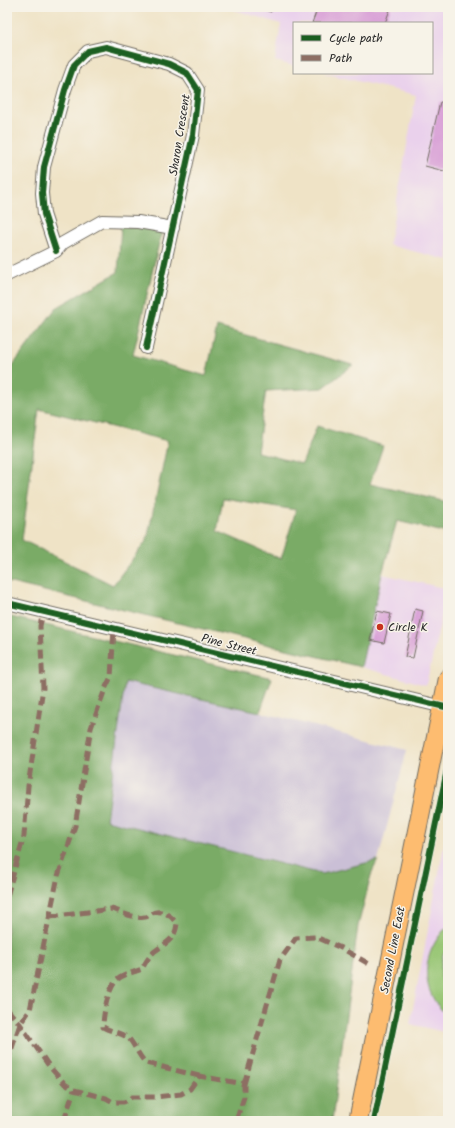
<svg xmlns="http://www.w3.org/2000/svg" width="455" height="1128" viewBox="0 0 455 1128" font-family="Kalam,sans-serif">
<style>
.built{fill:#ead1ec}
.industrial{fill:#cabfd6}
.green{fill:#98c674;stroke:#627850}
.forest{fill:#7aab66;stroke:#526b48;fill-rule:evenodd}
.building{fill:#d698d5}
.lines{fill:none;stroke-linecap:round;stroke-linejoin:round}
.minor-casing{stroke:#706b61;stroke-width:14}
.highway-casing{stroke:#706b61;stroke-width:20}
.minor{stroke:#fff;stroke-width:12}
.highway{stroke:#fdbc70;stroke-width:18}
.quiet{stroke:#8d6e63;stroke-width:5;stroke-dasharray:10 5;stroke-linecap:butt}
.cycleway-casing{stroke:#f7f3e8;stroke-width:8}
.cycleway{stroke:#1b5e20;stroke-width:6}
.poi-dot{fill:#c8321e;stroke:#f7f3e8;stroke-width:1.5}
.labels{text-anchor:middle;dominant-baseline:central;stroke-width:3;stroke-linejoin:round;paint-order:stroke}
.street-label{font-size:12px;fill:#2b2b2b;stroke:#f7f3e8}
.poi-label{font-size:12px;fill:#2b2b2b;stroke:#f7f3e8;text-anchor:start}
</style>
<rect width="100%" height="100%" fill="#f7f3e8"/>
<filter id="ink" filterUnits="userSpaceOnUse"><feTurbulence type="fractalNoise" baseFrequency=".025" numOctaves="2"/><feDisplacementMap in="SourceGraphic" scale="8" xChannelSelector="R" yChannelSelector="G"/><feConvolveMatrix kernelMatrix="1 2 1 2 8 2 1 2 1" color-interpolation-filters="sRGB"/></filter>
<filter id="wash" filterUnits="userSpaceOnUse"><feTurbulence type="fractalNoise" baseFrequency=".012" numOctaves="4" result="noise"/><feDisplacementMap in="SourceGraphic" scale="16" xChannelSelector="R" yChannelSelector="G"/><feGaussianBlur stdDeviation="0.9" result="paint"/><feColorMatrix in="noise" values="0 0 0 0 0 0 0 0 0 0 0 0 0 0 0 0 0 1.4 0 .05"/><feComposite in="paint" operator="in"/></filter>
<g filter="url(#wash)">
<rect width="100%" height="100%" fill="#efe3c6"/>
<!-- built -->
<path class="built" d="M225 7H448V260L389 245 416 95 323 73H432V23H294V66L275 61 281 24Z
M382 574 448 589 426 685 361 667Z
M448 825V1033L410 1024Z"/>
<!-- industrial -->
<path class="industrial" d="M125 682 260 712 407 750 378 860 322 874 106 820Z"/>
<!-- green -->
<path class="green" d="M448 926V947L443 955 441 966V977L444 988 448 993V1016C418 991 421 952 448 926Z"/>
<!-- forest -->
<path class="forest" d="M121 226 162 230 133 355 206 376 217 327 353 365 323 388 266 391 257 452 302 464 317 426 383 446 370 484 448 502V533L397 521 382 574 361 667 7 582V373L56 308 118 272ZM39 409 168 441 147 540 113 585 22 540ZM223 498 296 510 281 559 217 531Z
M7 616 272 678 260 712 125 682 106 820 322 874 378 860 372 872 358 926 332 1121H7Z"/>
<g id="blocks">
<!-- building -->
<path class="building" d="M255 7H272L271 12Z
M318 7H391L385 23H312Z
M440 102 448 103V172L425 166Z
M415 609 423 611 413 658 405 657Z
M377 611 391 614 384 643 370 640Z"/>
</g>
</g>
<g filter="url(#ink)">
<use href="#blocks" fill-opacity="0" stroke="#706b61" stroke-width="1"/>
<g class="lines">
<defs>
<path id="minor" d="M56 251 44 214 42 193 44 167 65 90 74 65 88 51 106 47 169 64 187 73 198 90 193 135 146 348
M7 275 56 251 63 243 102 221 138 222 173 228
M7 603 448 708"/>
<path id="highway" d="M358 1121 448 678"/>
</defs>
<!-- minor casing -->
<use href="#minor" class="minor-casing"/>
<!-- highway casing -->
<use href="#highway" class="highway-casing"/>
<!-- minor -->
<use href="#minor" class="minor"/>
<!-- highway -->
<use href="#highway" class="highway"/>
<!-- quiet -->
<path class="quiet" d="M7 896 24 836 28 786 43 688 40 626 43 612
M50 917 111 909C119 910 124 915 132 916 136 917 141 918 145 917 149 917 152 912 156 912 165 910 173 918 177 924 175 940 167 942 155 951 150 955 145 963 142 969 134 972 125 974 118 979 108 987 103 1014 103 1027 110 1031 120 1033 127 1037 133 1041 139 1057 146 1063L199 1076
M7 1009 20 1024 49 1066 65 1084 74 1090 106 1098 113 1102H124L132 1097H156L181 1094 190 1089 199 1076 244 1084V1097L236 1121
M7 1063 20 1024 30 1010 58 876 75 826 91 728 105 689 111 677 114 629
M244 1084 280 960 296 938 316 937 341 948 371 965
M64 1121 74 1090"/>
<defs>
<path id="cycleway" d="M56 251 44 214 42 193 44 167 65 90 74 65 88 51 106 47 169 64 187 73 198 90 193 135 146 348
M7 603 445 707
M374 1121 448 765"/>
</defs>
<!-- cycleway casing -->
<use href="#cycleway" class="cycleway-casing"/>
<!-- cycleway -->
<use href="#cycleway" class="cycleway"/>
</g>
</g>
<!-- markers -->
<circle class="poi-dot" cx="380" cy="627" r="4"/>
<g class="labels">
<!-- street labels -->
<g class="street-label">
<text transform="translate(180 135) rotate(-81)">Sharon Crescent</text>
<text transform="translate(229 645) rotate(14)">Pine Street</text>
<text transform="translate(393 950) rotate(-79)">Second Line East</text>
</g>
<!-- poi labels -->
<g class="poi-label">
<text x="388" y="627">Circle K</text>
</g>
</g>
<!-- margin -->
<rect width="455" height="1128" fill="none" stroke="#f7f3e8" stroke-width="24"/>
<!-- legend -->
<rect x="293" y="22" width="140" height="52" fill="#f7f3e8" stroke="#a5a39c"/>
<rect x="301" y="35" width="20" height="6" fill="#1b5e20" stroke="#a5a39c"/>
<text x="329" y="42" font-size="12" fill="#2b2b2b">Cycle path</text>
<rect x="301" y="55" width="20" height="6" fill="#8d6e63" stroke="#a5a39c"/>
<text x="329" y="62" font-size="12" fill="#2b2b2b">Path</text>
</svg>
